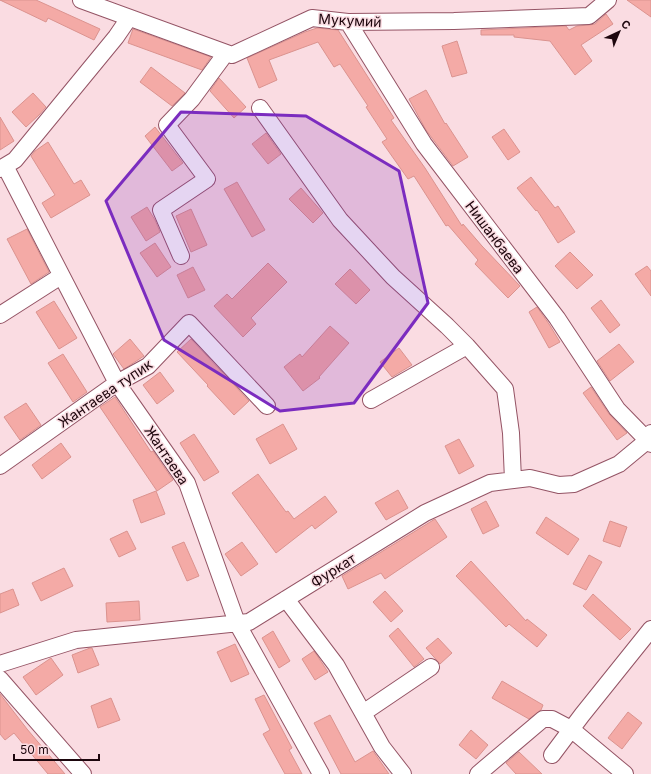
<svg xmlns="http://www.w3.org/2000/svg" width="651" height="774" viewBox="0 0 651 774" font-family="Inter,sans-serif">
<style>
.building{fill:#f4aaa6;stroke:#db938f}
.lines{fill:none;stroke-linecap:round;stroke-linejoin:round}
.minor-casing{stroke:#945465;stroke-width:18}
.minor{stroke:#fff;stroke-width:16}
.marked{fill:#7b2cbf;fill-opacity:0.2;stroke:#7b2cbf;stroke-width:3;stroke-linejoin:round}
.labels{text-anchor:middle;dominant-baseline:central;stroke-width:3;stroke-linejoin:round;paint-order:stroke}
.street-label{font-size:14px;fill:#1d060d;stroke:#fadce2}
</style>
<rect width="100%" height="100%" fill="#fadce2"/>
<!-- building -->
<path class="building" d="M0 0H36L100 29 94 40 48 18 46 22Z
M627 0H651V17Z
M606 14 613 24 581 45 592 61 575 75 550 41 514 37V35H481V30L566 26 569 30 577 26 589 25 595 24Z
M317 28 338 30 394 118 391 120 425 168 462 226 463 224 482 246 520 286 508 298 475 264 478 260 448 225 446 226 414 176 408 179 382 142 387 139 366 107 368 106 340 64 334 67 318 42 269 60 277 80 259 88 247 58 305 32Z
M133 29 211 57 202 70 128 43Z
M457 41 467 73 452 77 442 46Z
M151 67 185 93 172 106 140 82Z
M219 78 246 107 234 118 210 91Z
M426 90 445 124 446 123 468 157 453 166 426 130 409 99Z
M33 93 46 107 39 115 26 127 12 112Z
M0 117 14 141 0 150Z
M155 127 183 163 172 171 145 136Z
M504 129 520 152 508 160 492 137Z
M266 133 281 154 268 164 252 144Z
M48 142 74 184 81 180 90 195 51 218 42 203 55 195 31 156 35 151Z
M531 177 555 208 558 206 575 232 558 243 537 210 536 211 517 188Z
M237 182 265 230 252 237 224 189Z
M301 188 323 213 313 223 289 199Z
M147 207 155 220 160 232 146 241 131 217Z
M191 209 207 245 191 252 176 216Z
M27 229 49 272 31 284 7 239Z
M155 243 171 267 157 277 140 253Z
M570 252 593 275 577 289 555 266Z
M268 263 287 282 251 318 256 324 243 337 214 306 227 294 232 299Z
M647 266 651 271V296L635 274Z
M193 267 205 290 188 298 177 275Z
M350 269 370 290 356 304 335 284Z
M601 300 620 325 610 333 591 308Z
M54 301 77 338 59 349 36 312Z
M537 307 549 324 560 342 549 348 529 312Z
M330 326 349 343 319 377 320 378 303 391 284 367 300 354 302 357Z
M130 339 144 356 124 369 113 354Z
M191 339 249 401 234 415 207 386 208 385 177 352Z
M619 344 634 362 610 381 597 361Z
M399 348 412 365 392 377 380 362Z
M63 354 87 392 73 402 48 363Z
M160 372 174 391 157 404 143 385Z
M591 387 609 414 627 433 617 440 583 393Z
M115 397 151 452 153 451 173 480 157 491 100 407Z
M26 403 41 425 20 440 4 417Z
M283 424 297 449 270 464 256 439Z
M194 434 219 472 204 481 180 443Z
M459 439 474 466 459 474 445 446Z
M61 443 71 457 42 479 32 465Z
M258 474 286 512 288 511 294 519 325 496 337 512 315 529 312 525 276 553 232 493Z
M398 490 408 508 386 520 375 503Z
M156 491 165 514 141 523 133 500Z
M486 501 499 526 483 534 471 509Z
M546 517 579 539 568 555 536 533Z
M435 519 447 537 385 579 381 573 348 589 342 576Z
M610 521 627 527 620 547 603 541Z
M127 531 136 549 119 557 110 539Z
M184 542 199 576 187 581 172 547Z
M242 542 258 564 241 576 225 554Z
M589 555 602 562 586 590 573 584Z
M471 561 526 621 527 619 547 635 537 647 509 624 506 627 456 576Z
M64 568 73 586 41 601 32 583Z
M13 589 19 605 0 613V594Z
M385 591 403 611 391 622 373 602Z
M593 594 631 629 620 640 583 606Z
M139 601 140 620 107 622 106 603Z
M398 628 424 659 414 667 389 636Z
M273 631 290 661 279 668 262 638Z
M438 638 452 653 440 664 426 648Z
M235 644 249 674 231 682 217 652Z
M90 648H92L99 665 78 673 72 655Z
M314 651 328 672 315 680 302 659Z
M51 658 63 675 36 695 23 677Z
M502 681 543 705 541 710 529 719 492 698Z
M0 694 27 729 65 774H48L14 733 5 740 0 734Z
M264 695 292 748 289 750 302 774H285L263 734 270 730 255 699Z
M111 698 120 720 98 728 91 706Z
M628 712 642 723 622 749 608 738Z
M330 715 355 762 373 751 389 774H341L314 723Z
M471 730 488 745 476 759 459 745Z
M519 752 542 774H516L506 763Z"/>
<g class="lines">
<defs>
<path id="minor" d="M81 0 232 55 312 18 348 22 454 21 589 16 608 0
M348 22 424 144 557 318 617 409 651 444
M260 108 340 220 393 277 447 326 467 346
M5 166 117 383 187 483 237 623 321 774
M0 169 15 160 116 37 129 18
M181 256 161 210 207 179 167 125 192 99 226 53
M0 315 61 276
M371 400 467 346 505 389 511 433 513 480
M0 466 117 383 148 366 189 323 267 406
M286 599 336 665 382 747 403 774
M0 664 76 640 249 622 425 513 490 483 530 478 559 485 574 484 619 464 648 440 651 433
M0 679 83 774
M363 713 431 667
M552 755 582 715 651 629
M478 774 543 719H552L571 729 625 774"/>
</defs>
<!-- minor casing -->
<use href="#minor" class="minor-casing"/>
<!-- minor -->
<use href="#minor" class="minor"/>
</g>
<!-- marked area -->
<path class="marked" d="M181 112 306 116 399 171 428 303 354 403 280 411 164 340 106 201Z"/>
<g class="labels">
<!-- street labels -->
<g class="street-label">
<text transform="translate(350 20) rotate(3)">Мукумий</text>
<text transform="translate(495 237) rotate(53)">Нишанбаева</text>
<text transform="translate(105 393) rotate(-34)">Жантаева тупик</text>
<text transform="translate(167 455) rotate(56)">Жантаева</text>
<text transform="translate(333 570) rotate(-32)">Фуркат</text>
</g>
</g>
<!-- north arrow -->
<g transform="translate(619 32) rotate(44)" stroke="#fadce2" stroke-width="3" paint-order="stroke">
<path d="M0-3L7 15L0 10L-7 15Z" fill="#1d060d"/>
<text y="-6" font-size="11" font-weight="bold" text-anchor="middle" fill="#1d060d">С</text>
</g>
<!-- scale -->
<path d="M14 754v6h85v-6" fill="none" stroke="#1d060d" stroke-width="2"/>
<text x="20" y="754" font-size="12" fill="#1d060d" stroke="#fadce2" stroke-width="3" paint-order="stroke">50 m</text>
</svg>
